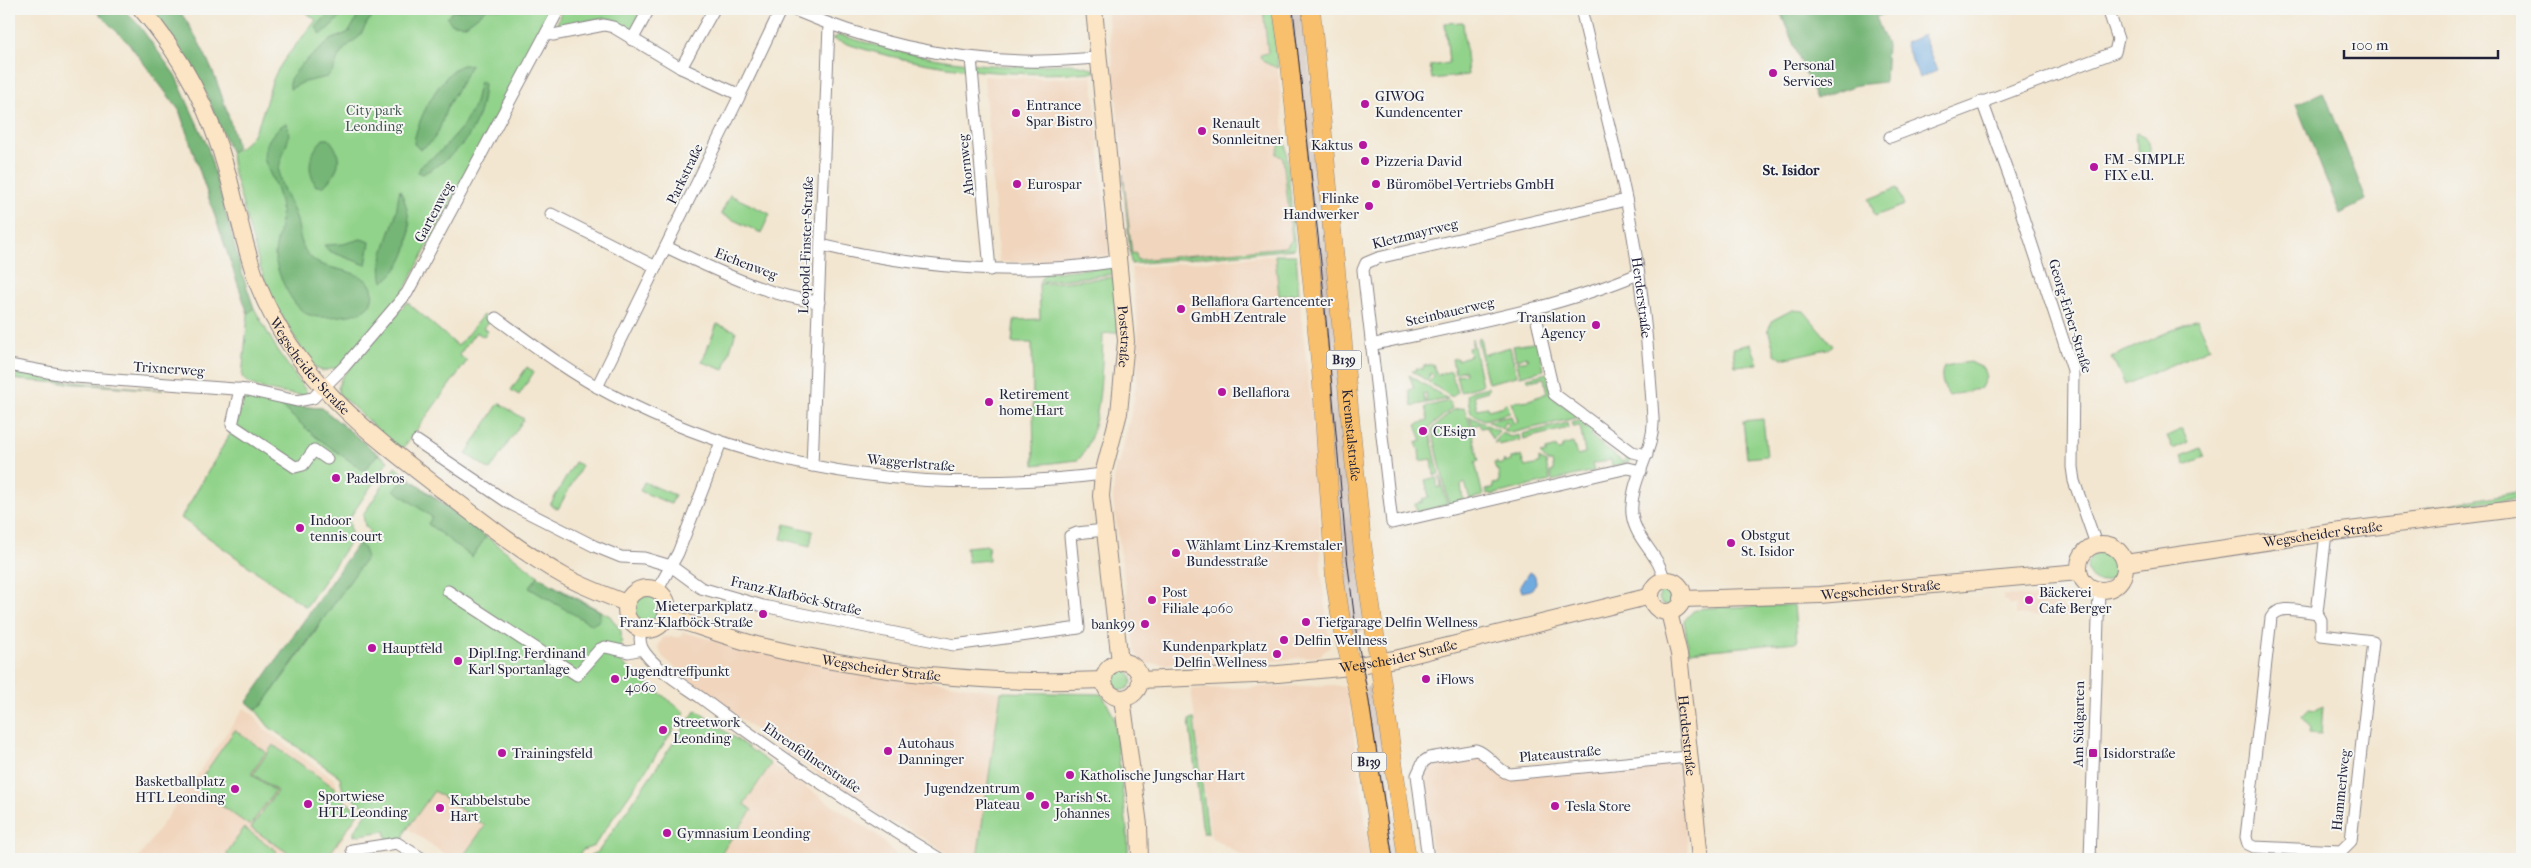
<svg xmlns="http://www.w3.org/2000/svg" width="2531" height="868" viewBox="0 0 2531 868" font-family="'IM FELL French Canon',serif">
<style>
.built{fill:#f1d5bd}
.industrial{fill:#cec1ba}
.green{fill:#91d38a;stroke:#5a7a62}
.forest{fill:#74b576;stroke:#4b6c58}
.water{fill:#6fabe0;stroke:#48668e}
.lines{fill:none;stroke-linecap:round;stroke-linejoin:round}
.street-casing{stroke:#8a8486;stroke-width:13}
.secondary-casing{stroke:#8a8486;stroke-width:18}
.primary-casing{stroke:#8a8486;stroke-width:19}
.street{stroke:#fff;stroke-width:11}
.secondary{stroke:#fce5c4;stroke-width:16}
.primary{stroke:#f8bf6c;stroke-width:18}
.tram{stroke:#22223b;stroke-width:1}
.poi-dot{fill:#b5179e;stroke:#f6f6f2;stroke-width:2}
.labels{text-anchor:middle;dominant-baseline:central;stroke-width:4;stroke-linejoin:round;paint-order:stroke}
.shield{fill:#f6f6f2;stroke:#626272;stroke-width:1}
.shield-label{font-size:12px;font-weight:bold;fill:#22223b}
.poi-label{font-size:14px;fill:#22223b;stroke:#f6f6f2;text-anchor:start}
.park-label{font-size:14px;fill:#435753;stroke:#f6f6f2}
.street-label{font-size:14px;fill:#22223b;stroke:#f6f6f2}
.neighbourhood-label{font-size:15px;font-weight:bold;fill:#22223b;stroke:#f6f6f2}
</style>
<rect width="100%" height="100%" fill="#f6f6f2"/>
<filter id="ink" filterUnits="userSpaceOnUse"><feTurbulence type="fractalNoise" baseFrequency=".02" numOctaves="2"/><feDisplacementMap in="SourceGraphic" scale="10" xChannelSelector="R" yChannelSelector="G"/><feConvolveMatrix kernelMatrix="1 2 1 2 8 2 1 2 1" color-interpolation-filters="sRGB"/></filter>
<filter id="wash" filterUnits="userSpaceOnUse"><feTurbulence type="fractalNoise" baseFrequency=".0096" numOctaves="4" result="noise"/><feDisplacementMap in="SourceGraphic" scale="20" xChannelSelector="R" yChannelSelector="G"/><feGaussianBlur stdDeviation="1.12" result="paint"/><feColorMatrix in="noise" values="0 0 0 0 0 0 0 0 0 0 0 0 0 0 0 0 0 1.4 0 .05"/><feComposite in="paint" operator="in"/></filter>
<g filter="url(#wash)">
<rect width="100%" height="100%" fill="#f2e6d0"/>
<!-- built -->
<path class="built" d="M1107 9H1272L1295 249 1133 264Z
M984 76 1047 79 1092 76 1109 255 1052 261 999 262Z
M1275 255 1279 296 1299 293 1318 474 1321 571 1330 647 1319 656 1248 663 1149 664 1144 663 1135 652 1113 500 1115 464 1119 465 1134 400 1138 367V328L1131 268Z
M2003 595 2044 597 2067 610 2069 616 2016 615V605H2008V602L2003 600Z
M683 632 790 660 1001 692 977 859H958L905 827 888 821 768 740 691 681 663 657 658 647 663 637H681Z
M1334 685 1343 687 1348 693 1371 859H1248L1211 837 1191 689Z
M244 708 255 716 265 730 335 780 338 794 359 810 360 813 329 859H138Z
M1474 754 1480 756 1503 777 1678 764 1689 859H1433L1423 774 1430 762Z
M771 764 877 835 900 859H718L752 810 743 805Z
M433 791 485 826 461 859H452L407 828Z"/>
<!-- industrial -->
<path class="industrial" d="M1286 9H1303L1369 629 1351 633 1345 597Z
M1369 686 1375 687 1402 859H1387L1365 688Z"/>
<!-- green -->
<path class="green" d="M302 9H554L400 298 339 367 323 371 315 368 306 356 274 303 260 267 233 170 231 153C235 150 240 148 243 145 262 132 266 94 275 75 285 55 303 38 316 20Z
M562 9H646L634 31 612 19 603 18 559 26 557 24Z
M1263 9H1272L1278 68C1271 65 1262 63 1260 55L1268 53Z
M1463 22 1468 75 1432 79 1430 66 1449 63 1445 23Z
M840 35C900 53 962 67 1025 66 1041 66 1086 59 1096 72 1005 78 918 69 832 39Z
M2136 133 2145 136C2152 145 2152 155 2143 163 2140 160 2138 144 2134 137Z
M1281 142 1286 145 1295 249 1131 264 1123 174 1132 254 1136 253 1137 260 1286 247 1292 240 1283 158 1276 154Z
M1897 188 1904 205 1875 216 1869 199Z
M730 195 770 214 761 233 721 214Z
M1275 255H1296L1299 293 1279 296Z
M1110 266 1116 274 1039 282 1045 273Z
M1114 277 1118 332 1103 334C1102 365 1101 438 1078 460L1034 465 1032 343H1012L1014 320 1040 319 1039 284Z
M407 302 458 346 483 315 490 319 483 328 488 331 484 337 476 332 459 355 467 361 401 451 339 394 338 387 342 377Z
M254 308 279 353 307 392 304 395C289 395 250 389 242 377L248 314Z
M1792 310 1804 311 1833 346 1831 348 1782 359 1775 354 1768 329 1773 320Z
M2197 319 2210 348 2125 385 2112 357Z
M717 324 736 331 724 370 702 362Z
M1535 324 1544 370 1520 376 1517 362 1528 360 1526 356 1516 360 1513 346 1533 343 1535 341 1531 325Z
M1480 337 1483 353 1486 354 1510 347 1517 376 1488 383 1477 339Z
M1472 338 1482 385 1460 392 1456 375 1466 374 1465 370 1455 373 1452 359 1457 358 1458 360 1470 355 1468 348 1472 347Z
M1751 344 1758 364 1735 366 1733 348Z
M1970 362 1983 368 1986 377 1981 388 1949 396C1943 385 1939 378 1944 366Z
M1433 364 1437 375 1451 371 1457 393 1452 397 1428 382 1434 376 1431 373 1427 381 1412 371 1416 370 1415 368 1423 369V366Z
M527 367 534 372 519 395 511 390Z
M9 371 64 381 163 390 19 380 9 378Z
M1547 373 1553 398 1580 417 1511 433 1504 430 1509 425 1506 422 1502 429 1488 421 1511 416 1513 423 1518 422 1511 402 1529 400 1547 393 1544 378 1529 381 1527 378Z
M1409 375 1448 399 1427 403 1426 393 1422 394 1426 403 1412 406 1409 390 1414 388Z
M1488 387V391L1474 395 1477 409 1487 407 1488 410 1504 406V404L1507 403 1510 413 1484 420 1471 413 1467 395 1472 391Z
M245 395 291 406 322 408 347 431 388 461 349 519 351 532 350 542 306 607 181 518 237 422Z
M1449 401 1452 408 1429 428 1439 474 1434 475 1432 459 1420 461 1419 450 1416 443 1422 441 1416 425 1428 420 1425 407Z
M499 403 524 419 490 470 466 454Z
M1464 408 1471 426 1479 461 1475 462 1483 496 1470 499 1465 483 1461 485 1463 500 1449 505 1432 429 1453 410Z
M1469 416 1499 431 1492 439 1486 427 1481 428 1479 424 1473 426Z
M1763 419 1767 456 1747 458 1743 421Z
M1582 420 1586 429 1591 425 1595 429 1591 436 1623 462 1628 456 1631 461 1612 467 1611 460 1592 464 1594 471 1552 481 1550 472 1554 471 1552 462H1548L1540 454 1546 453V450L1556 447 1557 450 1562 449V446L1573 443 1577 455 1585 453 1580 426 1573 427 1571 423Z
M1567 423 1568 428 1523 439 1522 434Z
M2182 429 2188 442 2173 449 2167 436Z
M1502 433 1511 437 1519 435 1520 440 1499 445 1498 442 1494 443Z
M2201 448 2205 457 2185 465 2182 456Z
M1521 456 1525 467 1539 464V458L1546 462 1550 481 1491 495 1490 493 1486 494 1485 490 1494 488 1493 484 1499 483V470H1496L1494 463 1497 462 1498 465 1503 463 1504 460 1505 463 1511 461V458Z
M575 462 582 466 558 509 550 505Z
M395 467 545 581 610 616 621 631 622 663 685 713 594 846 583 850 576 859H461L485 826 434 791 405 832 403 840 387 839 385 831 354 836V831L369 810 343 791 340 777 269 727 255 709 262 706 316 631 363 547 358 543 370 531 365 526 363 515Z
M1440 476 1447 504 1417 513 1415 504 1423 502 1422 499 1429 497 1425 480 1437 477V488L1441 487Z
M644 482 675 495 671 504 640 491Z
M2522 491V498L2424 509Z
M785 524 813 531 810 546 781 539Z
M988 545 989 560 968 562 966 547Z
M2087 567a15 15 0 1 1 30 0a15 15 0 1 1-30 0Z
M1659 597a8 8 0 1 1 16 0a8 8 0 1 1-16 0Z
M634 609a13 13 0 1 1 26 0a13 13 0 1 1-26 0Z
M1794 605 1797 642 1689 652 1684 621 1693 611 1704 608Z
M1112 680a10 10 0 1 1 20 0a10 10 0 1 1-20 0Z
M1001 692 1101 694 1103 696 1114 717 1128 838V859H977Z
M2323 706 2321 734 2310 733 2311 728 2301 717 2309 709 2316 710Z
M696 710 771 764 744 804 752 810 717 859H596L590 855 598 852Z
M1194 719 1208 833H1203L1189 720Z
M235 730 266 752 251 774 275 791 250 826 195 787Z
M273 745 335 788 337 795 359 812 326 859H297L251 828 277 791 253 774Z
M244 828 277 851 271 859H234L226 854Z"/>
<!-- forest -->
<path class="forest" d="M94 9H123L138 24 175 75 207 145 242 273 254 308 248 314 179 110 130 45Z
M151 9H178C207 48 225 99 237 147L231 153 202 84Z
M333 9H349L321 35 316 27Z
M362 9H383L368 21 360 36 345 48 339 56 333 71 327 77 304 82 290 89V79L302 64 331 40 349 32Z
M470 9H487L466 25 452 24 447 18 453 11Z
M1779 9H1897L1876 17 1887 45 1885 82 1857 85 1816 99Z
M462 65H471C464 78 457 90 450 102 440 119 442 140 420 149L414 144C415 123 441 73 462 65Z
M480 81 484 84C481 129 463 152 423 174L418 172 421 166 442 150 462 127 474 106Z
M2324 92 2366 200 2340 214 2296 104Z
M286 123C295 138 279 155 279 171 279 186 291 202 296 217 299 226 299 237 303 246 306 254 311 258 318 263 332 271 383 271 371 302 367 313 351 315 341 316 330 317 318 319 307 314 292 307 276 272 275 256 275 246 279 236 280 226 283 213 280 198 275 185 272 177 267 169 265 161 261 147 274 129 286 123Z
M323 139H329C344 157 340 170 324 186H316C306 168 309 154 323 139Z
M400 190C415 221 414 259 383 282 377 258 389 239 395 217 398 207 397 199 400 190Z
M361 239 370 242 366 265 329 251 324 245 343 244Z
M277 403 291 406 322 408 378 454 364 471 316 437Z
M407 477 486 537 472 557 428 524 432 517 394 490Z
M358 543 363 547 367 557 262 706 255 709 247 702Z
M538 576 566 594 600 611V620L592 625 529 588Z"/>
<!-- water -->
<path class="water" d="M1923 35 1937 71 1919 78 1905 43Z
M1529 572 1535 576 1536 583 1531 590 1522 592 1520 586Z"/>
</g>
<g filter="url(#ink)">
<g class="lines">
<defs>
<g id="street">
<path d="M792 9C866 41 942 59 1023 61 1048 62 1074 59 1099 58"/>
<path id="s1" d="M1581 9C1594 64 1608 119 1621 175 1639 255 1648 337 1653 418 1655 452 1629 480 1632 514 1635 541 1661 555 1664 581"/>
<path d="M547 32 553 35 604 25 613 27 681 68 740 95 781 9"/>
<path d="M632 40 649 9"/>
<path d="M971 58 990 270"/>
<path d="M681 68 714 9"/>
<path d="M1982 101 2011 181 2073 370 2072 467 2074 481 2096 544"/>
<path d="M1890 137 2115 52 2118 39 2108 9"/>
<path d="M1626 200 1378 258 1366 263 1363 270 1392 523 1628 468 1641 471"/>
<path d="M551 214 656 267"/>
<path d="M821 245C920 269 1018 277 1120 261"/>
<path d="M666 247C712 268 768 297 819 302"/>
<path d="M1534 308 1554 394 1632 452 1647 455"/>
<path d="M496 318C533 345 570 373 612 395 765 475 933 495 1103 474"/>
<path d="M1371 345C1460 325 1553 310 1638 274"/>
<path d="M9 365 75 377 248 390 297 401 313 398 344 367 407 293 559 9"/>
<path d="M597 387 740 95"/>
<path d="M240 389 232 425 295 467 303 465 314 450 327 459"/>
<path d="M417 441 509 503 594 546 621 557 644 558 671 566 701 588 763 606 954 645 1079 628 1070 536 1077 533 1104 530"/>
<path d="M812 466 829 25"/>
<path d="M448 591 577 675 600 649 605 647 628 652 642 649"/>
<path d="M657 591 678 553 721 442"/>
<path d="M2317 613C2303 612 2279 603 2271 618L2246 837 2248 844 2254 847 2341 851 2351 841 2373 641 2321 635V620L2317 613 2326 533"/>
<path d="M642 629C640 636 639 641 642 648 651 666 683 685 700 697 777 755 857 809 940 859"/>
<path d="M352 850 397 843 423 859"/>
<path d="M1428 859 1417 775 1423 762 1429 758 1476 750C1490 754 1496 771 1510 774L1688 757"/>
<path d="M2090 859 2099 590"/>
</g>
<g id="secondary">
<path id="s2" d="M141 9C184 57 211 113 228 175 238 212 245 251 259 287 295 377 368 433 442 490 481 520 521 552 564 576 584 587 605 595 626 603"/>
<path id="s3" d="M1094 9 1126 341 1119 413 1103 474 1101 496 1120 662"/>
<circle cx="2102" cy="567" r="23"/>
<path id="s4" d="M2125 563 2326 533 2522 508"/>
<circle cx="1667" cy="596" r="16"/>
<circle cx="647" cy="609" r="21"/>
<path id="s5" d="M1682 599 1820 595 2079 572"/>
<path id="s6" d="M1669 612 1679 654 1700 859"/>
<path id="s7" d="M666 616C698 626 729 638 761 646 873 673 989 685 1104 680"/>
<circle cx="1122" cy="680" r="18"/>
<path id="s8" d="M1140 680 1278 674 1340 668 1395 659 1651 596"/>
<path d="M1122 698 1139 825 1140 859"/>
</g>
<g id="primary">
<path d="M1282 9 1290 64 1321 371 1335 580 1343 633 1359 696 1383 859"/>
<path id="s9" d="M1311 9 1362 543 1407 859"/>
</g>
</defs>
<!-- street casing -->
<use href="#street" class="street-casing"/>
<!-- secondary casing -->
<use href="#secondary" class="secondary-casing"/>
<!-- primary casing -->
<use href="#primary" class="primary-casing"/>
<!-- street -->
<use href="#street" class="street"/>
<!-- secondary -->
<use href="#secondary" class="secondary"/>
<!-- primary -->
<use href="#primary" class="primary"/>
<!-- tram -->
<path class="tram" d="M1293 9 1321 263 1347 558 1357 638 1368 695 1393 859"/>
</g>
</g>
<!-- markers -->
<g class="poi-dot">
<circle cx="1773" cy="73" r="5"/>
<circle cx="1365" cy="104" r="5"/>
<circle cx="1016" cy="113" r="5"/>
<circle cx="1202" cy="131" r="5"/>
<circle cx="1363" cy="145" r="5"/>
<circle cx="1365" cy="161" r="5"/>
<circle cx="2094" cy="167" r="5"/>
<circle cx="1017" cy="184" r="5"/>
<circle cx="1376" cy="184" r="5"/>
<circle cx="1369" cy="206" r="5"/>
<circle cx="1181" cy="309" r="5"/>
<circle cx="1596" cy="325" r="5"/>
<circle cx="1222" cy="392" r="5"/>
<circle cx="989" cy="402" r="5"/>
<circle cx="1423" cy="431" r="5"/>
<circle cx="336" cy="478" r="5"/>
<circle cx="300" cy="528" r="5"/>
<circle cx="1731" cy="543" r="5"/>
<circle cx="1176" cy="553" r="5"/>
<circle cx="1152" cy="600" r="5"/>
<circle cx="2029" cy="600" r="5"/>
<circle cx="763" cy="614" r="5"/>
<circle cx="1306" cy="622" r="5"/>
<circle cx="1145" cy="624" r="5"/>
<circle cx="1284" cy="640" r="5"/>
<circle cx="372" cy="648" r="5"/>
<circle cx="1277" cy="654" r="5"/>
<circle cx="458" cy="661" r="5"/>
<circle cx="615" cy="679" r="5"/>
<circle cx="1426" cy="679" r="5"/>
<circle cx="663" cy="730" r="5"/>
<circle cx="888" cy="751" r="5"/>
<circle cx="502" cy="753" r="5"/>
<rect x="2088" y="748" width="10" height="10" rx="2.5"/>
<circle cx="1070" cy="775" r="5"/>
<circle cx="235" cy="789" r="5"/>
<circle cx="1030" cy="796" r="5"/>
<circle cx="308" cy="804" r="5"/>
<circle cx="1045" cy="805" r="5"/>
<circle cx="1555" cy="806" r="5"/>
<circle cx="440" cy="808" r="5"/>
<circle cx="667" cy="833" r="5"/>
</g>
<g class="labels">
<!-- shield labels -->
<g class="shield">
<rect x="1326.5" y="350.5" width="35" height="19" rx="4"/>
<rect x="1351.5" y="752.5" width="35" height="19" rx="4"/>
</g>
<g class="shield-label">
<text x="1344" y="360">B139</text>
<text x="1369" y="762">B139</text>
</g>
<!-- poi labels -->
<g class="poi-label">
<text x="1783" y="65">Personal<tspan x="1783" dy="16">Services</tspan></text>
<text x="1375" y="96">GIWOG<tspan x="1375" dy="16">Kundencenter</tspan></text>
<text x="1026" y="105">Entrance<tspan x="1026" dy="16">Spar Bistro</tspan></text>
<text x="1212" y="123">Renault<tspan x="1212" dy="16">Sonnleitner</tspan></text>
<text x="1353" y="145" text-anchor="end">Kaktus</text>
<text x="2104" y="159">FM - SIMPLE<tspan x="2104" dy="16">FIX e.U.</tspan></text>
<text x="1375" y="161">Pizzeria David</text>
<text x="1027" y="184">Eurospar</text>
<text x="1386" y="184">Büromöbel-Vertriebs GmbH</text>
<text x="1359" y="198" text-anchor="end">Flinke<tspan x="1359" dy="16">Handwerker</tspan></text>
<text x="1191" y="301">Bellaflora Gartencenter<tspan x="1191" dy="16">GmbH Zentrale</tspan></text>
<text x="1586" y="317" text-anchor="end">Translation<tspan x="1586" dy="16">Agency</tspan></text>
<text x="1232" y="392">Bellaflora</text>
<text x="999" y="394">Retirement<tspan x="999" dy="16">home Hart</tspan></text>
<text x="1433" y="431">CEsign</text>
<text x="346" y="478">Padelbros</text>
<text x="310" y="520">Indoor<tspan x="310" dy="16">tennis court</tspan></text>
<text x="1741" y="535">Obstgut<tspan x="1741" dy="16">St. Isidor</tspan></text>
<text x="1186" y="545">Wählamt Linz-Kremstaler<tspan x="1186" dy="16">Bundesstraße</tspan></text>
<text x="1162" y="592">Post<tspan x="1162" dy="16">Filiale 4060</tspan></text>
<text x="2039" y="592">Bäckerei<tspan x="2039" dy="16">Cafe Berger</tspan></text>
<text x="753" y="606" text-anchor="end">Mieterparkplatz<tspan x="753" dy="16">Franz-Klafböck-Straße</tspan></text>
<text x="1316" y="622">Tiefgarage Delfin Wellness</text>
<text x="1135" y="624" text-anchor="end">bank99</text>
<text x="1294" y="640">Delfin Wellness</text>
<text x="1267" y="646" text-anchor="end">Kundenparkplatz<tspan x="1267" dy="16">Delfin Wellness</tspan></text>
<text x="382" y="648">Hauptfeld</text>
<text x="468" y="653">Dipl.Ing. Ferdinand<tspan x="468" dy="16">Karl Sportanlage</tspan></text>
<text x="625" y="671">Jugendtreffpunkt<tspan x="625" dy="16">4060</tspan></text>
<text x="1436" y="679">iFlows</text>
<text x="673" y="722">Streetwork<tspan x="673" dy="16">Leonding</tspan></text>
<text x="898" y="743">Autohaus<tspan x="898" dy="16">Danninger</tspan></text>
<text x="512" y="753">Trainingsfeld</text>
<text x="2103" y="753">Isidorstraße</text>
<text x="1080" y="775">Katholische Jungschar Hart</text>
<text x="225" y="781" text-anchor="end">Basketballplatz<tspan x="225" dy="16">HTL Leonding</tspan></text>
<text x="1020" y="788" text-anchor="end">Jugendzentrum<tspan x="1020" dy="16">Plateau</tspan></text>
<text x="318" y="796">Sportwiese<tspan x="318" dy="16">HTL Leonding</tspan></text>
<text x="1055" y="797">Parish St.<tspan x="1055" dy="16">Johannes</tspan></text>
<text x="450" y="800">Krabbelstube<tspan x="450" dy="16">Hart</tspan></text>
<text x="1565" y="806">Tesla Store</text>
<text x="677" y="833">Gymnasium Leonding</text>
</g>
<!-- park labels -->
<g class="park-label">
<text x="374" y="110">City park<tspan x="374" dy="16">Leonding</tspan></text>
</g>
<!-- street labels -->
<g class="street-label">
<text transform="translate(966 165) rotate(-96)">Ahornweg</text>
<text transform="translate(685 174) rotate(-64)">Parkstraße</text>
<text transform="translate(434 212) rotate(-62)">Gartenweg</text>
<text transform="translate(1415 234) rotate(-14)">Kletzmayrweg</text>
<text transform="translate(806 245) rotate(-88)">Leopold-Finster-Straße</text>
<text transform="translate(746 264) rotate(21)">Eichenweg</text>
<text stroke="none"><textPath href="#s1" startOffset="295">Herderstraße</textPath></text>
<text transform="translate(1450 312) rotate(-13)">Steinbauerweg</text>
<text transform="translate(2070 316) rotate(73)">Georg-Erber-Straße</text>
<text stroke="none"><textPath href="#s3" startOffset="329">Poststraße</textPath></text>
<text stroke="none"><textPath href="#s2" startOffset="400">Wegscheider Straße</textPath></text>
<text transform="translate(169 369) rotate(4)">Trixnerweg</text>
<text stroke="none"><textPath href="#s9" startOffset="428">Kremstalstraße</textPath></text>
<text transform="translate(911 463) rotate(5)">Waggerlstraße</text>
<text stroke="none"><textPath href="#s4" startOffset="200">Wegscheider Straße</textPath></text>
<text stroke="none"><textPath href="#s5" startOffset="199">Wegscheider Straße</textPath></text>
<text transform="translate(796 596) rotate(13)">Franz-Klafböck-Straße</text>
<text stroke="none"><textPath href="#s8" startOffset="260">Wegscheider Straße</textPath></text>
<text stroke="none"><textPath href="#s7" startOffset="222">Wegscheider Straße</textPath></text>
<text transform="translate(2079 724) rotate(-89)">Am Südgarten</text>
<text stroke="none"><textPath href="#s6" startOffset="125">Herderstraße</textPath></text>
<text transform="translate(1560 754) rotate(-5)">Plateaustraße</text>
<text transform="translate(812 758) rotate(34)">Ehrenfellnerstraße</text>
<text transform="translate(2341 790) rotate(-84)">Hammerlweg</text>
</g>
<!-- neighbourhood labels -->
<g class="neighbourhood-label">
<text x="1791" y="170">St. Isidor</text>
</g>
</g>
<!-- margin -->
<rect width="2531" height="868" fill="none" stroke="#f6f6f2" stroke-width="30"/>
<!-- scale -->
<path d="M2344 50v8h154v-8" fill="none" stroke="#22223b" stroke-width="2.5"/>
<text x="2351" y="50" font-size="15" fill="#22223b" stroke="#f6f6f2" stroke-width="4" paint-order="stroke">100 m</text>
</svg>
